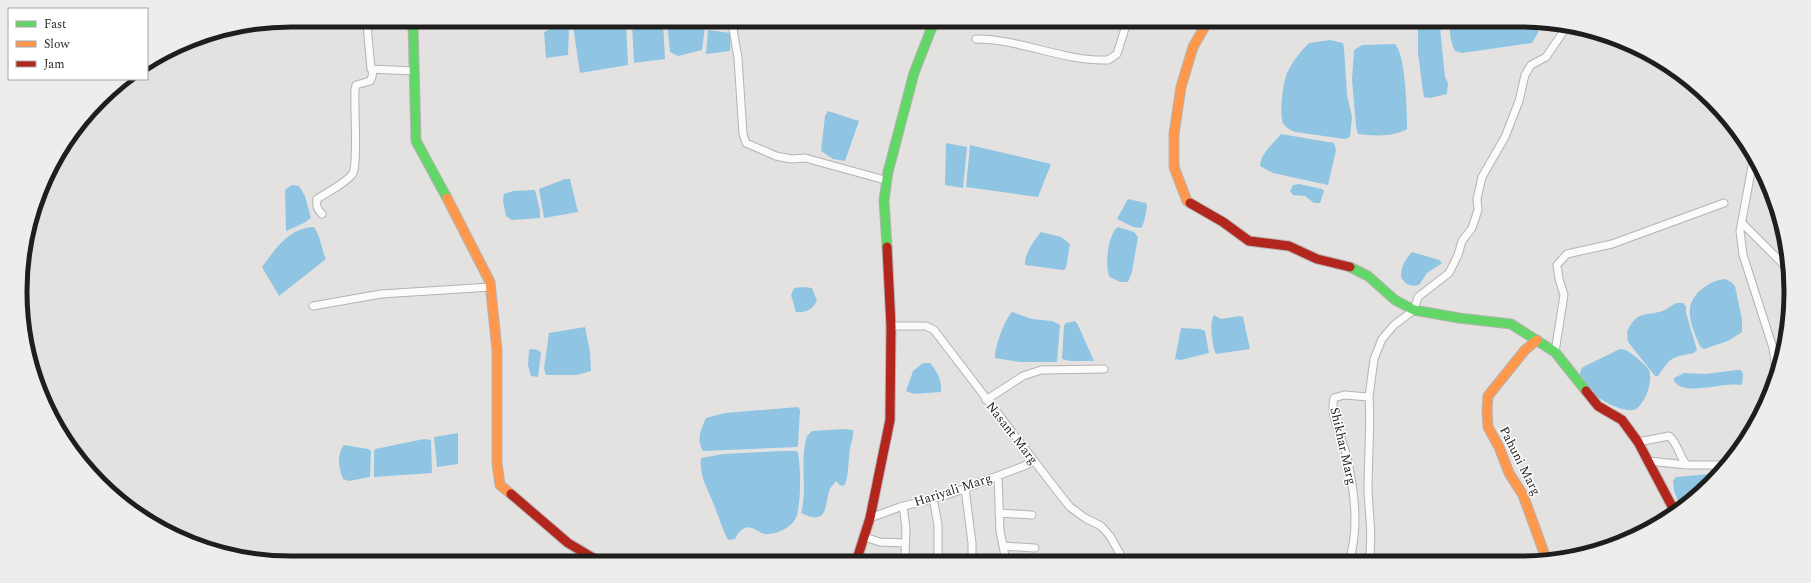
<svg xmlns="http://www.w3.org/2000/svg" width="1811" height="583" viewBox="0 0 1811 583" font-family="Spectral,serif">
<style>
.water{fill:#8fc5e3}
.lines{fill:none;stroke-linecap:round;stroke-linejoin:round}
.street-casing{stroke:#b4b3b2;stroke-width:9}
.fast-casing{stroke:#b4b3b2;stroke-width:11}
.slow-casing{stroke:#b4b3b2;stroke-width:11}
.jam-casing{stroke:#b4b3b2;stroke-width:11}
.street{stroke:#fbfbfa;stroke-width:7}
.fast{stroke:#63d668;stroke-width:9}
.slow{stroke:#ff974d;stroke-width:9}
.jam{stroke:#b3261e;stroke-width:9}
.labels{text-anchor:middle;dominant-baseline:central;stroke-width:3;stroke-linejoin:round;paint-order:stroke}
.street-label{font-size:13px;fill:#1f1e1d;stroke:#fff}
.rim{fill:none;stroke:#1f1e1d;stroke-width:5}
</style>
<rect width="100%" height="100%" fill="#e4e2e0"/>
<!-- water -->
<path class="water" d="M1453 20 1485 23H1530L1538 28V33L1532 43 1462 53 1455 51C1451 43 1447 28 1453 20Z
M1428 22 1438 24 1440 27 1445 77 1448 83 1447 94 1430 98 1424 97 1423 92 1418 53V23Z
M663 23 665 59 634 63 632 24Z
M667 23H693L705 26 702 50 678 56 670 52Z
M579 24H626L628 65 580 73 573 26Z
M553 28 569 29 568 55 546 58 544 32Z
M708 30 731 33 730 51 706 54Z
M1330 40 1343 43 1344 48 1347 94 1352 117 1350 137 1345 139 1295 132C1290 130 1286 128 1283 123 1279 113 1283 83 1287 73 1293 61 1300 52 1309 43Z
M1395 44C1406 56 1407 111 1407 129 1394 137 1373 136 1358 134L1356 127 1352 80 1354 50 1362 45Z
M828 111 859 121 845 161 833 159 821 151 825 116Z
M1281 134 1334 143 1336 150 1328 185 1273 173 1260 166C1261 153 1273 144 1281 134Z
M946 143 967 147 963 188 945 185Z
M970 145 1051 164 1038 197 966 187Z
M565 179H570L578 212 544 218 539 189Z
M1299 184 1322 189 1324 191 1320 203H1314L1305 196 1293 195 1290 191 1293 185Z
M292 185 299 186 305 196 311 218 304 223 286 231 285 190Z
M535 190 540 210V218L512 220 506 216 503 201 504 194 513 191Z
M1128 199 1146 203 1147 207C1146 212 1144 225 1141 228L1133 227 1117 219Z
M314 227C321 237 321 248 326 259L279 296 262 267C276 248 289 228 314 227Z
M1118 227 1134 232 1138 237 1132 272 1128 282H1120L1110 277C1104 268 1108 233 1118 227Z
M1041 232 1061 237 1070 244 1066 268 1063 270 1025 265C1024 254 1035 239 1041 232Z
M1412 252 1439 260 1442 263 1427 273 1419 285C1410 287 1406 285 1401 277 1401 267 1405 259 1412 252Z
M1725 279 1731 282 1735 286 1742 320V332L1728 341 1704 349C1699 347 1698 341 1696 337 1693 329 1689 318 1690 309 1691 293 1711 280 1725 279Z
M803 287 812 288 817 301C812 310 806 313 796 312L791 295 794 288Z
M1676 303H1683L1686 306V313L1697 350 1694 353C1671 358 1673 355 1658 376H1655L1628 342 1627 332C1637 309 1647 317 1665 310 1669 308 1672 305 1676 303Z
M1012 312 1032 319 1052 321 1060 325 1057 362H1020L995 358C994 348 1005 319 1012 312Z
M1214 315 1221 319 1239 316 1243 317 1250 349 1216 354C1212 347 1209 321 1214 315Z
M1075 321 1078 325 1094 361H1070L1062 359 1064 326 1066 323Z
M585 327 590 352 591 371 576 375H546L544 369 549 333Z
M1181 328 1200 329 1205 331 1209 353 1181 360 1175 359Z
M532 349 538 350 541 353 538 377 531 376 528 365 529 350Z
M1620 349C1627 349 1630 353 1636 357 1640 361 1646 365 1649 370 1653 381 1646 402 1636 409 1622 417 1567 384 1583 367Z
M923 363H930C937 371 942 380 941 392L914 394 906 391 913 371Z
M1736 370H1741L1743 374 1742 384 1740 385C1722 382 1684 397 1674 381V378L1684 373 1706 374Z
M798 407 800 410 798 446 797 447 703 451C696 440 701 429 706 418L725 413Z
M844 429 853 430C854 437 851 442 850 449 848 461 849 473 845 485L841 486 836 481C834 484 831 487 830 489 824 505 829 527 801 513 808 488 799 461 807 436L812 431Z
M458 433V464L437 467 434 437Z
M424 439 431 440 432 473 374 477V452L375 449Z
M344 445 368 449 371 451 370 477 349 481 343 479C339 468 336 455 344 445Z
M780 451H796L798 453C801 470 801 499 797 515 794 527 776 535 765 534 758 533 752 525 745 528 740 530 737 535 735 539L728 540C722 529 719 517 714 505 708 489 699 477 701 458L723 454Z
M1720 473 1711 484 1680 506 1674 491 1673 481 1676 477Z"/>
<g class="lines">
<defs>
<path id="street" d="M732 23 738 58 743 134 746 143 776 156 791 159 805 158 885 180
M367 25 371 69 413 71
M976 39C1022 39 1064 62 1108 60L1117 54 1127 22
M1753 161 1740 231 1743 255 1773 348 1776 370
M322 214C317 209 316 206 317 199 326 193 348 182 353 173 358 162 354 106 355 90L356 85 370 81 372 77 373 69
M1742 223 1789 270
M313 306 381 294 491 287
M891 326H926L934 330 1058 492 1070 507 1085 518 1101 526 1110 536 1124 561
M1555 352 1564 295 1559 279 1557 265 1567 254 1612 244 1724 203
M1369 397C1371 428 1368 459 1368 490 1369 514 1373 537 1369 561
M986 400 1023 376 1041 370 1104 369
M1638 442 1669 436C1678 443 1679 457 1687 465
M1649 461 1687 465H1726
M998 476 1000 531 1005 556
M965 488 972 543V562
M933 498 938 525V558
M903 506 906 528 905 555
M999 513 1032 515
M870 518 900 507 947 495 1024 466 1034 461
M864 537 880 542 905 543
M1003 546 1035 548
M1349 561C1360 528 1354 487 1346 454 1342 437 1329 415 1334 398L1344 395 1369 397 1374 359 1382 339 1394 325 1414 310 1418 297 1449 273 1458 255 1462 241 1472 228 1478 210 1477 199 1482 177 1505 137 1519 101 1525 75 1531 65 1546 57 1568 25"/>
<path id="fast" d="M413 24 416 141 447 198
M887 247 884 200 888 172 914 73 934 22
M1350 267 1368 276 1395 300 1414 310 1459 318 1511 324 1555 352 1586 391"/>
<path id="slow" d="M447 198 490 282 497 350V463L500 485 511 494
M1190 203 1187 201 1174 167V134L1181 87 1193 47 1208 21
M1537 340 1525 350 1488 396 1487 410 1488 427 1499 447 1509 473 1523 495 1547 561"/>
<path id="jam" d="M1190 203 1223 222 1249 241 1289 246 1317 259 1350 267
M1586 391 1598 406 1622 420 1638 442 1674 510
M511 494 568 543 600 562
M856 562 870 518 890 420 891 326 887 247"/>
</defs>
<!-- street casing -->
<use href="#street" class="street-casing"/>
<!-- fast casing -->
<use href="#fast" class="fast-casing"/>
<!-- slow casing -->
<use href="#slow" class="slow-casing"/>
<!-- jam casing -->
<use href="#jam" class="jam-casing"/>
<!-- street -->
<use href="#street" class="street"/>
<!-- fast -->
<use href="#fast" class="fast"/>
<!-- slow -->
<use href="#slow" class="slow"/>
<!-- jam -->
<use href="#jam" class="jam"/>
</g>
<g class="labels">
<!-- street labels -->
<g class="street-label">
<text transform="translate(1012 433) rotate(52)">Nasant Marg</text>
<text transform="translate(1343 446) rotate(77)">Shikhar Marg</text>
<text transform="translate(1520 461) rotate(63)">Pahuni Marg</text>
<text transform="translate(953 490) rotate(-18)">Hariyali Marg</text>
</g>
</g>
<!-- crop -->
<path d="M0 0H1811V583H0ZM291 27H1520A264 264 0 0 1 1784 291V292A264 264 0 0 1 1520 556H291A264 264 0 0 1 27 292V291A264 264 0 0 1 291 27Z" fill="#ededed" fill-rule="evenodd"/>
<path class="rim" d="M291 27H1520A264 264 0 0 1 1784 291V292A264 264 0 0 1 1520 556H291A264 264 0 0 1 27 292V291A264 264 0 0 1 291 27Z"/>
<!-- legend -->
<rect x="8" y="8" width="140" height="72" fill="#ffffff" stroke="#a5a5a5"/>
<rect x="16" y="21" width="20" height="6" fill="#63d668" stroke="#a5a5a5"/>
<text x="44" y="28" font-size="12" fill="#1f1e1d">Fast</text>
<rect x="16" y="41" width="20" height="6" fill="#ff974d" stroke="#a5a5a5"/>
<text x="44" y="48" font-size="12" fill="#1f1e1d">Slow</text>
<rect x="16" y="61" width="20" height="6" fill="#b3261e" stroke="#a5a5a5"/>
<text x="44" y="68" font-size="12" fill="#1f1e1d">Jam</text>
</svg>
